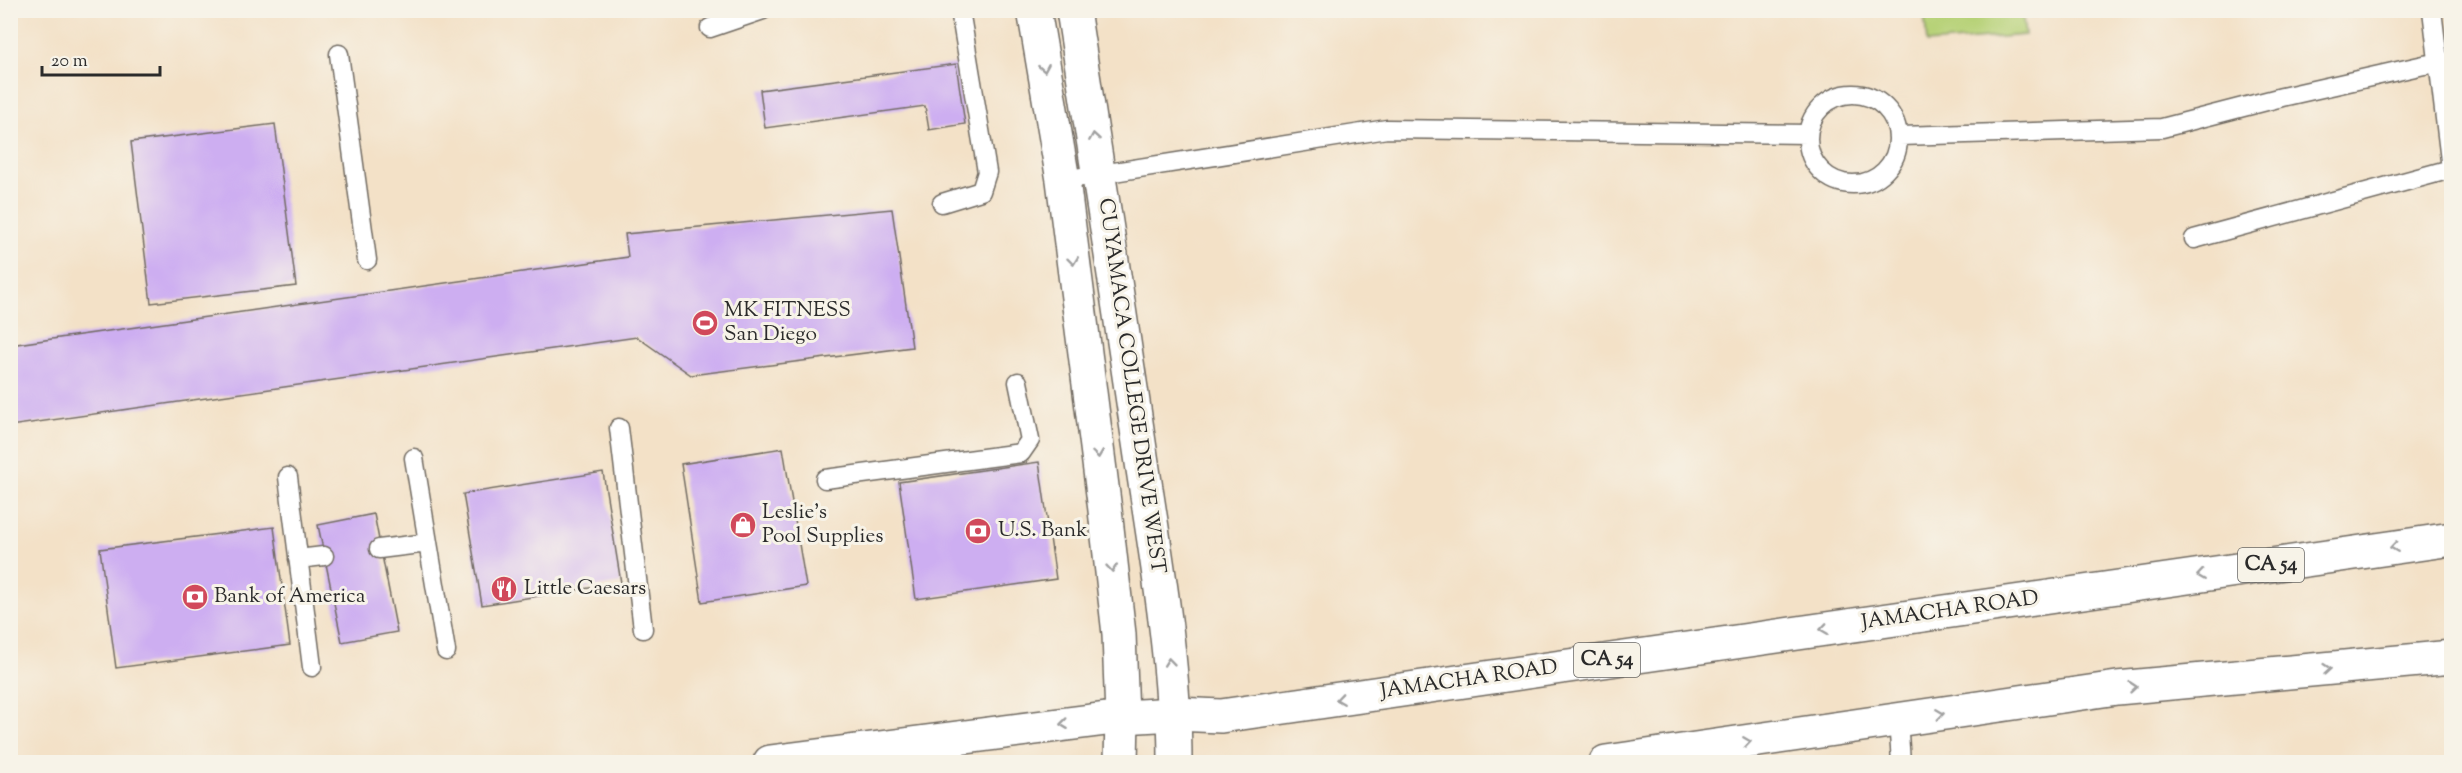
<svg xmlns="http://www.w3.org/2000/svg" width="2462" height="773" viewBox="0 0 2462 773" font-family="'Sorts Mill Goudy',serif">
<style>
.green{fill:#b7d278;stroke:#717e52;stroke-width:1.5}
.building{fill:#cdaef1}
.lines{fill:none;stroke-linecap:round;stroke-linejoin:round}
.service-casing{stroke:#716b62;stroke-width:21}
.tertiary-casing{stroke:#716b62;stroke-width:36}
.primary-casing{stroke:#716b62;stroke-width:36}
.service{stroke:#fff;stroke-width:18}
.tertiary{stroke:#fff;stroke-width:33}
.primary{stroke:#fff;stroke-width:33}
.oneway{stroke:#a0a0a0}
.labels{text-anchor:middle;dominant-baseline:central;stroke-width:6;stroke-linejoin:round;paint-order:stroke}
.shield{fill:#f7f3e8;stroke:#686764;stroke-width:1.5}
.shield-label{font-size:20px;font-weight:bold;fill:#2b2b2b}
.poi-label{font-size:21px;fill:#2b2b2b;stroke:#f7f3e8;text-anchor:start}
.street-label{font-size:21px;fill:#2b2b2b;stroke:#f7f3e8}
</style>
<rect width="100%" height="100%" fill="#f7f3e8"/>
<filter id="ink" filterUnits="userSpaceOnUse"><feTurbulence type="fractalNoise" baseFrequency=".0167" numOctaves="2"/><feDisplacementMap in="SourceGraphic" scale="12" xChannelSelector="R" yChannelSelector="G"/><feConvolveMatrix kernelMatrix="1 2 1 2 8 2 1 2 1" color-interpolation-filters="sRGB"/></filter>
<filter id="wash" filterUnits="userSpaceOnUse"><feTurbulence type="fractalNoise" baseFrequency=".008" numOctaves="4" result="noise"/><feDisplacementMap in="SourceGraphic" scale="24" xChannelSelector="R" yChannelSelector="G"/><feGaussianBlur stdDeviation="1.35" result="paint"/><feColorMatrix in="noise" values="0 0 0 0 0 0 0 0 0 0 0 0 0 0 0 0 0 1.4 0 .05"/><feComposite in="paint" operator="in"/></filter>
<g filter="url(#wash)">
<rect width="100%" height="100%" fill="#f3e1c7"/>
<!-- green -->
<path class="green" d="M1924 11H2022L2025 35 1927 43Z"/>
<g id="blocks">
<!-- building -->
<path class="building" d="M956 64 965 124 929 130 925 106 765 128 760 90Z
M275 124 296 286 151 303 131 142Z
M892 209 912 347 691 375 637 337 10 426V345L628 257 625 234Z
M783 448 806 586 702 602 681 464Z
M1039 462 1056 579 916 599 899 482Z
M603 472 621 583 482 605 463 494Z
M374 514 397 632 342 642 318 525Z
M274 527 290 645 116 668 100 549Z"/>
</g>
</g>
<g filter="url(#ink)">
<use href="#blocks" fill-opacity="0" stroke="#716b62" stroke-width="1.5"/>
<g class="lines">
<defs>
<path id="service" d="M710 28 763 10
M339 54 367 260
M1808 139a45 45 0 1 1 90 0a45 45 0 1 1-90 0Z
M1900 136 2162 128 2282 97 2424 65 2452 61
M1063 180 1387 129 1808 134
M942 203 981 191 987 172 960 10
M2194 239 2451 169 2432 10
M619 428 643 629
M414 458 446 651
M288 477 312 667
M825 479 1021 453 1030 440 1018 382
M379 549 428 543
M298 559 324 556
M1898 720 1901 762"/>
<path id="tertiary" d="M1034 10 1063 180 1105 510 1119 634 1122 717 1121 762
M1073 10C1097 159 1119 307 1141 456 1156 557 1175 660 1175 762"/>
<path id="primary" d="M770 762 1122 717 1175 714 1221 716 2452 539
M1606 762 2117 688 2452 657"/>
</defs>
<!-- service casing -->
<use href="#service" class="service-casing"/>
<!-- tertiary casing -->
<use href="#tertiary" class="tertiary-casing"/>
<!-- primary casing -->
<use href="#primary" class="primary-casing"/>
<!-- service -->
<use href="#service" class="service"/>
<!-- tertiary -->
<use href="#tertiary" class="tertiary"/>
<!-- primary -->
<use href="#primary" class="primary"/>
</g>
<!-- one-way arrows -->
<defs><path id="oneway-chevron" d="M-2-3.5L2.5 0L-2 3.5" fill="none" stroke-width="1.6" stroke-linecap="round" stroke-linejoin="round" transform="scale(1.5)"/></defs>
<g class="oneway">
<use href="#oneway-chevron" transform="translate(1044 68) rotate(80)"/>
<use href="#oneway-chevron" transform="translate(1094 137) rotate(-99)"/>
<use href="#oneway-chevron" transform="translate(1073 261) rotate(83)"/>
<use href="#oneway-chevron" transform="translate(1098 454) rotate(82)"/>
<use href="#oneway-chevron" transform="translate(2394 547) rotate(172)"/>
<use href="#oneway-chevron" transform="translate(1112 568) rotate(84)"/>
<use href="#oneway-chevron" transform="translate(2201 575) rotate(172)"/>
<use href="#oneway-chevron" transform="translate(1824 629) rotate(172)"/>
<use href="#oneway-chevron" transform="translate(1169 662) rotate(-96)"/>
<use href="#oneway-chevron" transform="translate(2327 669) rotate(-5)"/>
<use href="#oneway-chevron" transform="translate(2133 687) rotate(-5)"/>
<use href="#oneway-chevron" transform="translate(1340 699) rotate(172)"/>
<use href="#oneway-chevron" transform="translate(1940 714) rotate(-8)"/>
<use href="#oneway-chevron" transform="translate(1064 724) rotate(173)"/>
<use href="#oneway-chevron" transform="translate(1747 742) rotate(-8)"/>
</g>
</g>
<!-- icons -->
<defs>
<symbol id="stadium-disc" viewBox="-11 -11 22 22"><circle r="9.5" fill="#d1495b" stroke="#f7f3e8"/><path d="M0-5a6.5 5 0 1 0 0 10a6.5 5 0 1 0 0-10ZM-3.5-1.8h7v3.6h-7Z" fill="#fff"/></symbol>
<symbol id="shop-disc" viewBox="-11 -11 22 22"><circle r="9.5" fill="#d1495b" stroke="#f7f3e8"/><path d="M-5-2.5h2.3a2.7 3.5 0 0 1 5.4 0H5L5.5 6h-11ZM-1.5-2.5h3a1.5 2.3 0 0 0-3 0Z" fill="#fff"/></symbol>
<symbol id="bank-disc" viewBox="-11 -11 22 22"><circle r="9.5" fill="#d1495b" stroke="#f7f3e8"/><path d="M-6-4H6V4H-6ZM0-2.3a2.3 2.3 0 1 0 0 4.6a2.3 2.3 0 1 0 0-4.6Z" fill="#fff"/></symbol>
<symbol id="restaurant-disc" viewBox="-11 -11 22 22"><circle r="9.5" fill="#d1495b" stroke="#f7f3e8"/><path d="M-5-6h1v4h1v-4h1v4h1v-4h1v5L-1.5 .5V6h-2V.5L-5-1ZM5-6V6H3V1.5H1.5Q1.5-4 5-6Z" fill="#fff"/></symbol>
</defs>
<g fill-rule="evenodd">
<use href="#stadium-disc" x="690" y="308" width="30" height="30"/>
<use href="#shop-disc" x="728" y="510" width="30" height="30"/>
<use href="#bank-disc" x="963" y="516" width="30" height="30"/>
<use href="#restaurant-disc" x="489" y="574" width="30" height="30"/>
<use href="#bank-disc" x="180" y="582" width="30" height="30"/>
</g>
<g class="labels">
<!-- shield labels -->
<g class="shield">
<rect x="2238" y="548" width="66" height="34" rx="4.5"/>
<rect x="1574" y="643" width="66" height="34" rx="4.5"/>
</g>
<g class="shield-label">
<text x="2271" y="565">CA 54</text>
<text x="1607" y="660">CA 54</text>
</g>
<!-- poi labels -->
<g class="poi-label">
<text x="724" y="311">MK FITNESS<tspan x="724" dy="24">San Diego</tspan></text>
<text x="762" y="513">Leslie's<tspan x="762" dy="24">Pool Supplies</tspan></text>
<text x="998" y="531">U.S. Bank</text>
<text x="524" y="589">Little Caesars</text>
<text x="214" y="597">Bank of America</text>
</g>
<!-- street labels -->
<g class="street-label">
<text transform="translate(1131 386) rotate(82)">CUYAMACA COLLEGE DRIVE WEST</text>
<text transform="translate(1950 611) rotate(-8)">JAMACHA ROAD</text>
<text transform="translate(1469 680) rotate(-8)">JAMACHA ROAD</text>
</g>
</g>
<!-- margin -->
<rect width="2462" height="773" fill="none" stroke="#f7f3e8" stroke-width="36"/>
<!-- scale -->
<path d="M42 66v9h118v-9" fill="none" stroke="#2b2b2b" stroke-width="3"/>
<text x="51" y="66" font-size="18" fill="#2b2b2b" stroke="#f7f3e8" stroke-width="4.5" paint-order="stroke">20 m</text>
</svg>
